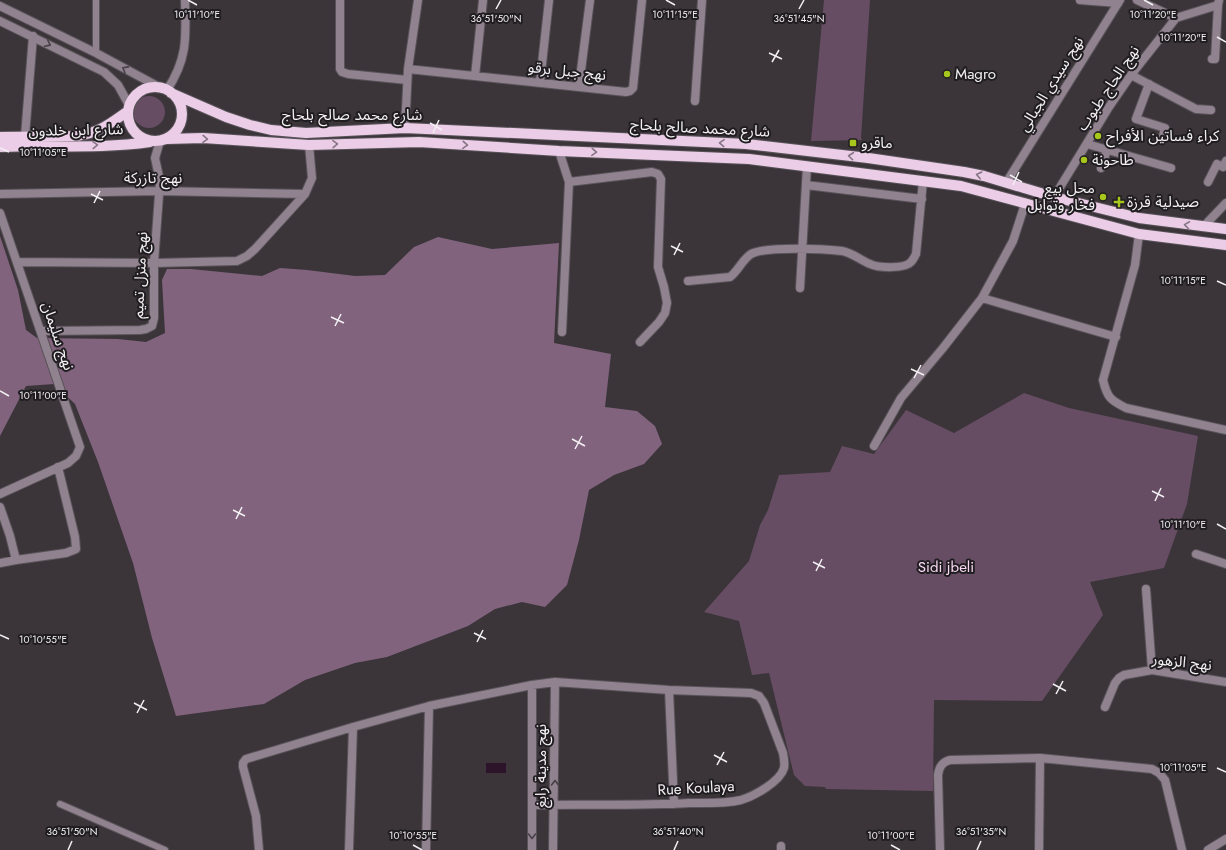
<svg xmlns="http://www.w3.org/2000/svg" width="1226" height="850" viewBox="0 0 1226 850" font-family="Jost,'Noto Sans Arabic',sans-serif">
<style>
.green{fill:#664d63}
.forest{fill:#81637e}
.water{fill:#2e142b}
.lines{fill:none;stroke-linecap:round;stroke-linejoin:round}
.service-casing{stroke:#585358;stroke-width:8}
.pedestrian-casing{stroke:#585358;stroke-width:10}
.minor-casing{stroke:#585358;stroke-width:10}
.tertiary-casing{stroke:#585358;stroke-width:10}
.primary-casing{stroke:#585358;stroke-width:12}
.service{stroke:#91828f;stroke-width:6}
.pedestrian{stroke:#91828f;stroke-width:8}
.minor{stroke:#91828f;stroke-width:8}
.tertiary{stroke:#91828f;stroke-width:8}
.primary{stroke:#ebcde7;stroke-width:10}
.oneway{stroke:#484047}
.oneway2{stroke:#867584}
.ticks{fill:none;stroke:#f3f0f3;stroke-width:1.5}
.poi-dot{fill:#a8c71c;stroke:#201d20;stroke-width:1.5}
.labels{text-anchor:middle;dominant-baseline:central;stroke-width:4;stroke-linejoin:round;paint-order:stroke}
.street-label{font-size:15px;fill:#f3f0f3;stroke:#201d20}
.poi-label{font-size:15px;fill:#f3f0f3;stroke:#201d20;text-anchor:start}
.park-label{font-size:15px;fill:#f9d8f4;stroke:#201d20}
.ticks-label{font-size:10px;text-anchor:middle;fill:#f3f0f3;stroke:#201d20;stroke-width:4;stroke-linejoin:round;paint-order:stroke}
</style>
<rect width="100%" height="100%" fill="#3b353a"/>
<!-- green -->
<path class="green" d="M824 0H870L861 138 862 140 811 141Z
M133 112a16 16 0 1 1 32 0a16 16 0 1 1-32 0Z
M1024 393 1069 408 1198 436 1187 504 1164 568 1090 582 1103 615 1042 701 934 700 933 791 826 789 825 787 805 786 794 775 769 673 752 675 739 621 704 612 749 561 760 525 768 510 779 475 830 472 842 446 874 454 906 410 954 433Z"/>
<!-- forest -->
<path class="forest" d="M0 236 18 290 26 330 37 338 118 339 146 342 165 333 162 280 167 269H191L262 276 280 268 307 270 355 276 385 275 414 247 438 237 492 249 559 243 554 343 611 354 605 407 637 411 655 426 662 444 644 464 614 475 589 490 579 540 567 585 545 607 522 602 495 609 468 626 387 657 355 663 305 680 264 704 176 716 152 638 133 563 98 462 75 404 54 384 26 386 0 436Z"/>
<!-- water -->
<path class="water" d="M486 763H506V773H486Z"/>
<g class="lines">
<defs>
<path id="service" d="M96 0V53
M60 804 165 850"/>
<path id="pedestrian" d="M1137 0 1176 18
M1212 59H1215L1218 5
M1131 75 1196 109 1211 110
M1149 84 1136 119 1165 128 1162 140
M1087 144 1171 168
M1101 168 1107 150
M1208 182 1217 164 1223 167 1226 161
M1054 197 1109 107 1131 75 1176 18 1218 5 1219 0"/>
<path id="minor" d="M340 0V69L342 72 348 74 407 80
M1080 0 1118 3
M408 69 626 92 630 91 633 88 642 0
M475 76 483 0
M540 82 549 0
M579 86 590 0
M695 101 702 0
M405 128 408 69 418 0
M25 136 33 36
M559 151 569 182 562 332
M569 182 652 172 658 174 661 179 658 267 664 287 667 303 665 313 659 322 640 342
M806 185 922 199
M0 194 158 191 305 194
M0 213 80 447 76 456 68 463 0 494
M1203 227 1226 203
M1139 234 1135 265 1103 380C1107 397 1110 400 1126 408L1226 430
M18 262 154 263 237 261 247 256 255 249 305 194 312 178 309 145
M688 281 730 277C738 271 742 260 751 254 766 246 824 249 842 251 853 253 860 260 870 264 878 268 905 269 911 262 913 260 915 256 916 254L923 181
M800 288 807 166
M982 298 1013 241 1025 204
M42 331 140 330 146 329 152 326 154 318V263L160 181 155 158 160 141
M874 446 901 398 943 348 982 298 1116 337
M0 507 10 536 16 560 0 563
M1196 554 1226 564
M16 560 66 553 76 549 75 537 58 467
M1146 589 1152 670
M669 690 674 804
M1105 707 1115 683 1119 678 1124 675 1152 670 1226 682
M259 850 256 816 243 767V763L246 759 353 727 429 706 532 685 555 682 669 690 751 693 759 696 764 703 783 753C784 758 785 763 784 768 780 782 754 796 741 800 724 804 706 803 689 803 637 806 584 804 532 805
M349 850 353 727
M426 850 429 706
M532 850V685
M553 850 555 682
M781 850V846
M940 850 938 775C939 767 942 762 950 760L1040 758 1152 769 1159 773 1165 780 1182 850
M1039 850 1040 758
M1208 850 1226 839"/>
<path id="tertiary" d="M0 6 96 53 159 87
M0 21 104 72 118 85 129 105
M167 90C188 58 186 37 185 0
M1006 183 1120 0"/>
<path id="primary" d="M128 114a27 27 0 1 1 54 0a27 27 0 1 1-54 0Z
M171 93 226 117 250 125 271 130 306 133 405 128 746 144 868 158 964 172 984 176 1054 197 1139 218 1226 229
M0 137 77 136C99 133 111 123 128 111
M166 139 203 138 309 145 419 142 559 151 749 159 961 186 1139 234 1226 245
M0 147C49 145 101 149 150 142"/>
</defs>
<!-- service casing -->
<use href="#service" class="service-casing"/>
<!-- pedestrian casing -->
<use href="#pedestrian" class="pedestrian-casing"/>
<!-- minor casing -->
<use href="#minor" class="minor-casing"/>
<!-- tertiary casing -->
<use href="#tertiary" class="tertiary-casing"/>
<!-- primary casing -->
<use href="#primary" class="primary-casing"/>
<!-- service -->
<use href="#service" class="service"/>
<!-- pedestrian -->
<use href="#pedestrian" class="pedestrian"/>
<!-- minor -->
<use href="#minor" class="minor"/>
<!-- tertiary -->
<use href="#tertiary" class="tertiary"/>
<!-- primary -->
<use href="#primary" class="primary"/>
</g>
<!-- one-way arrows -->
<defs><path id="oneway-chevron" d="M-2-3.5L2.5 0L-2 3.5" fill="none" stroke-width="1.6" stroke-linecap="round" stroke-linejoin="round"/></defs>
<g class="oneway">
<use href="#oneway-chevron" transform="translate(48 44) rotate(26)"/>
<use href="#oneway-chevron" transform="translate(125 69) rotate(-151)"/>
<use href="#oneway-chevron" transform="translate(555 783) rotate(-90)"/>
<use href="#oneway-chevron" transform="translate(532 836) rotate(90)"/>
</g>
<g class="oneway2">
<use href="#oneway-chevron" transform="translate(205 139) rotate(2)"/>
<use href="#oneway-chevron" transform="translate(722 143) rotate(-177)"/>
<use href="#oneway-chevron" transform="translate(335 144) rotate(-2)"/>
<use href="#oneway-chevron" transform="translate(95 145) rotate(-2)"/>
<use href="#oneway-chevron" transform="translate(465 145) rotate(4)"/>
<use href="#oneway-chevron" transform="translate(594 152) rotate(3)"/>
<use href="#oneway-chevron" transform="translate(851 156) rotate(-173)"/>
<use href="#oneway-chevron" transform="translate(979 175) rotate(-167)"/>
<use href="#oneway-chevron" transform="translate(1187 225) rotate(-172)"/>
</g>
<!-- ticks -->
<path class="ticks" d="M188 0 197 5M666 0 675 5M1144 0 1153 5M496 9 501 0M799 9 804 0M1217 37 1226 42M769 53 782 59M772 62 779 50M430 123 442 130M433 133 439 120M0 148 9 152M1010 175 1022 182M1013 185 1019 172M91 194 103 200M94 203 100 191M671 246 683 252M674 255 680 243M1217 281 1226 285M331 317 344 323M335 326 341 314M911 369 924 375M914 378 921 365M0 391 9 396M572 439 585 446M575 449 582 436M1152 491 1164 497M1155 501 1161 488M233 510 245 516M236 519 242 507M1217 524 1226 529M813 562 825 568M816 571 822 559M474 633 486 639M0 635 9 639M477 642 483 630M1053 684 1066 691M1056 694 1063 681M134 703 147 710M137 713 144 700M714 755 727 762M717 765 724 752M1217 768 1226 772M413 845 422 850M891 845 900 850M68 850 72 841M674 850 678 841M977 850 981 841"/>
<!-- markers -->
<g class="poi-dot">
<circle cx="947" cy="74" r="4"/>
<circle cx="1098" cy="136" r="4"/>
<rect x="849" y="139" width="8" height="8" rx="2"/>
<circle cx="1084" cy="160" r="4"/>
<circle cx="1103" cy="197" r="4"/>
<path d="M1117 196h4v4h4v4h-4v4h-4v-4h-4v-4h4z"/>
</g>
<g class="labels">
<!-- street labels -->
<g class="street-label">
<text transform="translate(567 71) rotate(6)">نهج جبل برقو</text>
<text transform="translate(1051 84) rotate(-58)">نهج سيدي الجبالي</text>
<text transform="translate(1108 88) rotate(-56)">نهج الحاج طبوب</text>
<text x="352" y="115">شارع محمد صالح بلحاج</text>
<text transform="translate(700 128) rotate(3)">شارع محمد صالح بلحاج</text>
<text transform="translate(76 130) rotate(-1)">شارع ابن خلدون</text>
<text x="153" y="178">نهج تازركة</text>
<text transform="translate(140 275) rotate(-87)">نهج منزل تميم</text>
<text transform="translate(58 336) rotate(71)">نهج سليمان</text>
<text transform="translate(1182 662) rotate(6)">نهج الزهور</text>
<text transform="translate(541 766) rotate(-90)">نهج مدينة رابغ</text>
<text transform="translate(696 788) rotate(-3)">Rue Koulaya</text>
</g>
<!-- poi labels -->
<g class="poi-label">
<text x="955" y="74">Magro</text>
<text x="1106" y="136">كراء فساتين الأفراح</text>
<text x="861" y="143">ماقرو</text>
<text x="1092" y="160">طاحونة</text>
<text x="1095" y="188" text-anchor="end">محل بيع<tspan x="1095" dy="17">فخار وتوابل</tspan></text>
<text x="1127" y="202">صيدلية قرزة</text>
</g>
<!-- park labels -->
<g class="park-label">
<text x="946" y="567">Sidi jbeli</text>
</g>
</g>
<g class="ticks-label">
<text x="1153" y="18">10°11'20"E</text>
<text x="197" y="18">10°11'10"E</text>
<text x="675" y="18">10°11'15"E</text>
<text x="496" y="22">36°51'50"N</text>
<text x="799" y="22">36°51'45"N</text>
<text x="1183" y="41">10°11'20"E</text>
<text x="43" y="156">10°11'05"E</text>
<text x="1183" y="284">10°11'15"E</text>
<text x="43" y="399">10°11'00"E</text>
<text x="1183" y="528">10°11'10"E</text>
<text x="43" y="643">10°10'55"E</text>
<text x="1183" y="771">10°11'05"E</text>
<text x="72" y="835">36°51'50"N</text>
<text x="678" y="835">36°51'40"N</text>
<text x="981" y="835">36°51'35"N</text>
<text x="413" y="839">10°10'55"E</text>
<text x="891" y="839">10°11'00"E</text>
</g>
</svg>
